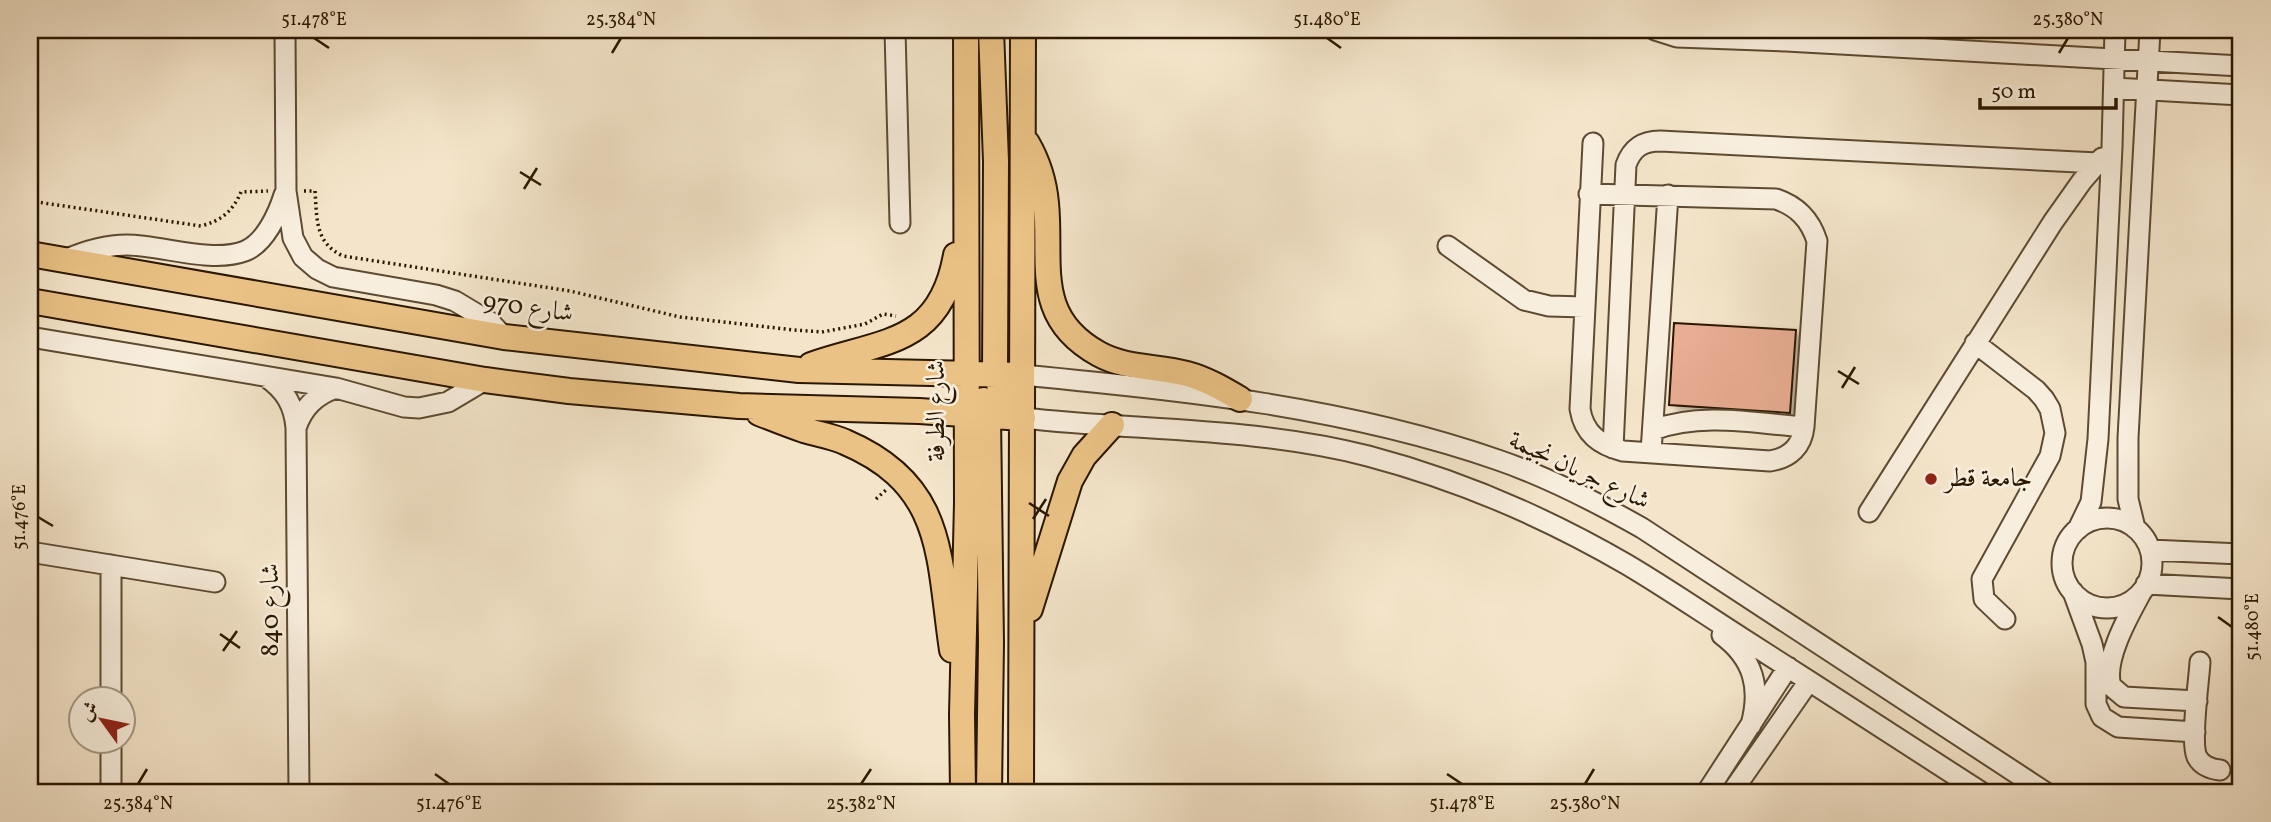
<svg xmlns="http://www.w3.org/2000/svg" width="2271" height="822" viewBox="0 0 2271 822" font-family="Vollkorn,Amiri,serif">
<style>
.building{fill:#e8ad93;stroke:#2b1700;stroke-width:2;filter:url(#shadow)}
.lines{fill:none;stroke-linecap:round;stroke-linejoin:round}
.minor-casing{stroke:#5d4a32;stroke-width:23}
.major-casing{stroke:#2b1700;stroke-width:28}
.path{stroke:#2b1700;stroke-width:3.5;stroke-dasharray:2 3.5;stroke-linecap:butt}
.minor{stroke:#f8eedd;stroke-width:19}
.major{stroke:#eac285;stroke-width:24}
.ticks{fill:none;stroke:#2b1700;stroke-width:2.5}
.poi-dot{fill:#8f2418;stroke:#f8eedd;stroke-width:2.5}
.labels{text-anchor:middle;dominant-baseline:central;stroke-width:5;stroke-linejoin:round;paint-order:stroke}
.street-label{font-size:26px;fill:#2b1700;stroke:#f8eedd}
.poi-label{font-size:26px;fill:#2b1700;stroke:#f8eedd;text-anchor:start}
.neatline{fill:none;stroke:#2b1700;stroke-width:2.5}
.ticks-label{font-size:18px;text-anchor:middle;fill:#2b1700}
</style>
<defs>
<filter id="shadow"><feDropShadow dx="8" dy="4.5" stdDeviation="3.5" flood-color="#0004"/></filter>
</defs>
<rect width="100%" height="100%" fill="#f4e5ca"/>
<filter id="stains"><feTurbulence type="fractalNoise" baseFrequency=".00286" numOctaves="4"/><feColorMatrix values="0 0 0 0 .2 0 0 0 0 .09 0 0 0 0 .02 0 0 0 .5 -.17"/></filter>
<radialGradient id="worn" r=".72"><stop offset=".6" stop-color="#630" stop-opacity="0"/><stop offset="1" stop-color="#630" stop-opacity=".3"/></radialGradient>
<!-- building -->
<path class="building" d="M1674 323 1796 330 1790 413 1669 405Z"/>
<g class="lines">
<defs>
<path id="minor" d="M285 30 286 191 293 238 303 257 317 269 333 277 436 295 455 301 490 322 504 337
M895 30 900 223
M1655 30 1677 37 1786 41 2241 66
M2114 88 2241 95
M1589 194 1776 199C1797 206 1810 219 1817 241L1804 427C1802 446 1790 458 1770 461L1623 451C1600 445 1584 434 1580 409L1593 143
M1448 246 1524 300 1549 306 1584 307
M65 260C85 251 105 245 127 245 162 245 211 264 245 251 265 243 278 214 284 195
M30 337 336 388 404 407 419 408 448 402 485 380
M1975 343 2036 390 2044 399 2050 409 2055 433 2050 456 1982 579 1984 599 2005 619
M1022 375C1182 390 1346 407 1498 460 1548 477 1596 502 1642 528L2045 792
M266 377C285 390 294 405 296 428L299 792
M1023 418C1138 431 1255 427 1368 456 1459 480 1545 517 1626 564 1665 587 1703 613 1742 638 1822 689 1902 741 1981 792
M296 428C303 407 316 395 336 388
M1653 430C1701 412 1754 423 1804 427
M1613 448 1626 165C1632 148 1642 141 1660 141L2098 163
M1651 452 1668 195
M1869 512 2053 222 2082 181 2102 158
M2062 563a45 45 0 1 1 90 0a45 45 0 1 1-90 0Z
M2135 528 2128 499V438L2150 30
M2078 529 2091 502 2098 439 2112 147 2115 30
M2150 550 2241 554
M30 552 215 582
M111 565V700
M2146 584 2241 589
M2073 592 2092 644 2096 662V704L2102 717 2118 727 2195 732
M2141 593C2129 615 2103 660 2111 686L2124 697 2197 701
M1722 635C1754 659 1761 688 1751 725
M2200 662C2199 681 2190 742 2197 757 2202 766 2211 769 2220 770
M111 742V792
M1707 792 1788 667
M1732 792 1809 681"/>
<path id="major" d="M991 30 996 161 995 374 1005 399 1023 418
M1027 143C1038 162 1044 181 1046 203 1052 264 1032 317 1099 354 1126 369 1158 366 1187 374 1206 379 1223 389 1240 399
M30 254 504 337 799 370 1022 375
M30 301 485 380 569 391 739 406 919 411 1023 418
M811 365C882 340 940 346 956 255
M984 400 988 416 991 643 989 792
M759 413C774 419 789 425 804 430 817 434 832 436 845 442 946 485 938 557 952 650
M1030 609 1070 481 1084 456 1112 425
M963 792 962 714 967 503 966 30
M1021 792 1023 30"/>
</defs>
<!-- minor casing -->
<use href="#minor" class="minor-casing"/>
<!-- major casing -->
<use href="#major" class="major-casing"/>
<!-- path -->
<path class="path" d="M304 191H315C317 219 315 243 343 256L570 291 680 317 794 330 822 332 865 324 883 314 896 316
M30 201 201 226C221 221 233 211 241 192L268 191
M876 499 886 490"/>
<!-- minor -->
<use href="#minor" class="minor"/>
<!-- major -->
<use href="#major" class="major"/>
</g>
<!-- ticks -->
<path class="ticks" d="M314 38 329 48M1327 38 1341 48M612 53 621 38M2059 53 2068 38M520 172 541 185M524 189 537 168M1838 371 1859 384M1842 388 1855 367M1029 503 1049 516M38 517 53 526M1033 519 1046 499M2218 617 2232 627M220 634 240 648M223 651 237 631M435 774 449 784M1447 774 1462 784M138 784 147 769M861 784 871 769M1585 784 1594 769"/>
<!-- markers -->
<circle class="poi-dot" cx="1931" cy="479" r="7"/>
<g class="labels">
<!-- street labels -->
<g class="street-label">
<text transform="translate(528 308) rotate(8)">شارع 970</text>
<text transform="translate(937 411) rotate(-90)">شارع الطرفة</text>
<text transform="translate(1579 471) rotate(25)">شارع جريان نجيمة</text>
<text transform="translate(271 610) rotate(-90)">شارع 840</text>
</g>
<!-- poi labels -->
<g class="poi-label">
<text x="1945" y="479">جامعة قطر</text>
</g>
</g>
<!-- margin -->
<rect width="2271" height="822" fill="none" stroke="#f4e5ca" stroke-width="77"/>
<!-- north arrow -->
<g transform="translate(102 720) rotate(303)"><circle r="33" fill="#f8eedd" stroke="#a69885" stroke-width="2"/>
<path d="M0-5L12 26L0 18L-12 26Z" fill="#8f2418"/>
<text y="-10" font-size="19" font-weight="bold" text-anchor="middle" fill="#2b1700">ش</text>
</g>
<!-- scale -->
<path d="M1980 98v10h136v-10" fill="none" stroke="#2b1700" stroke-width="3.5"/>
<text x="1991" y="98" font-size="21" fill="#2b1700" stroke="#f8eedd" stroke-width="5" paint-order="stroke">50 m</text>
<rect x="38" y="38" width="2194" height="746" class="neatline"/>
<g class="ticks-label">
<text x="314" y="25">51.478°E</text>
<text x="621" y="25">25.384°N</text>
<text x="1327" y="25">51.480°E</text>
<text x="2068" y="25">25.380°N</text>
<text transform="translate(19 517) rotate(-90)" y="6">51.476°E</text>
<text transform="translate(2252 627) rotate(-90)" y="6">51.480°E</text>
<text x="138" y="809">25.384°N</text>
<text x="449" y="809">51.476°E</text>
<text x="861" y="809">25.382°N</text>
<text x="1462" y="809">51.478°E</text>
<text x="1585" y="809">25.380°N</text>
</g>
<rect width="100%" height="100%" filter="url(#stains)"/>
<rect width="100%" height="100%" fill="url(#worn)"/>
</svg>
